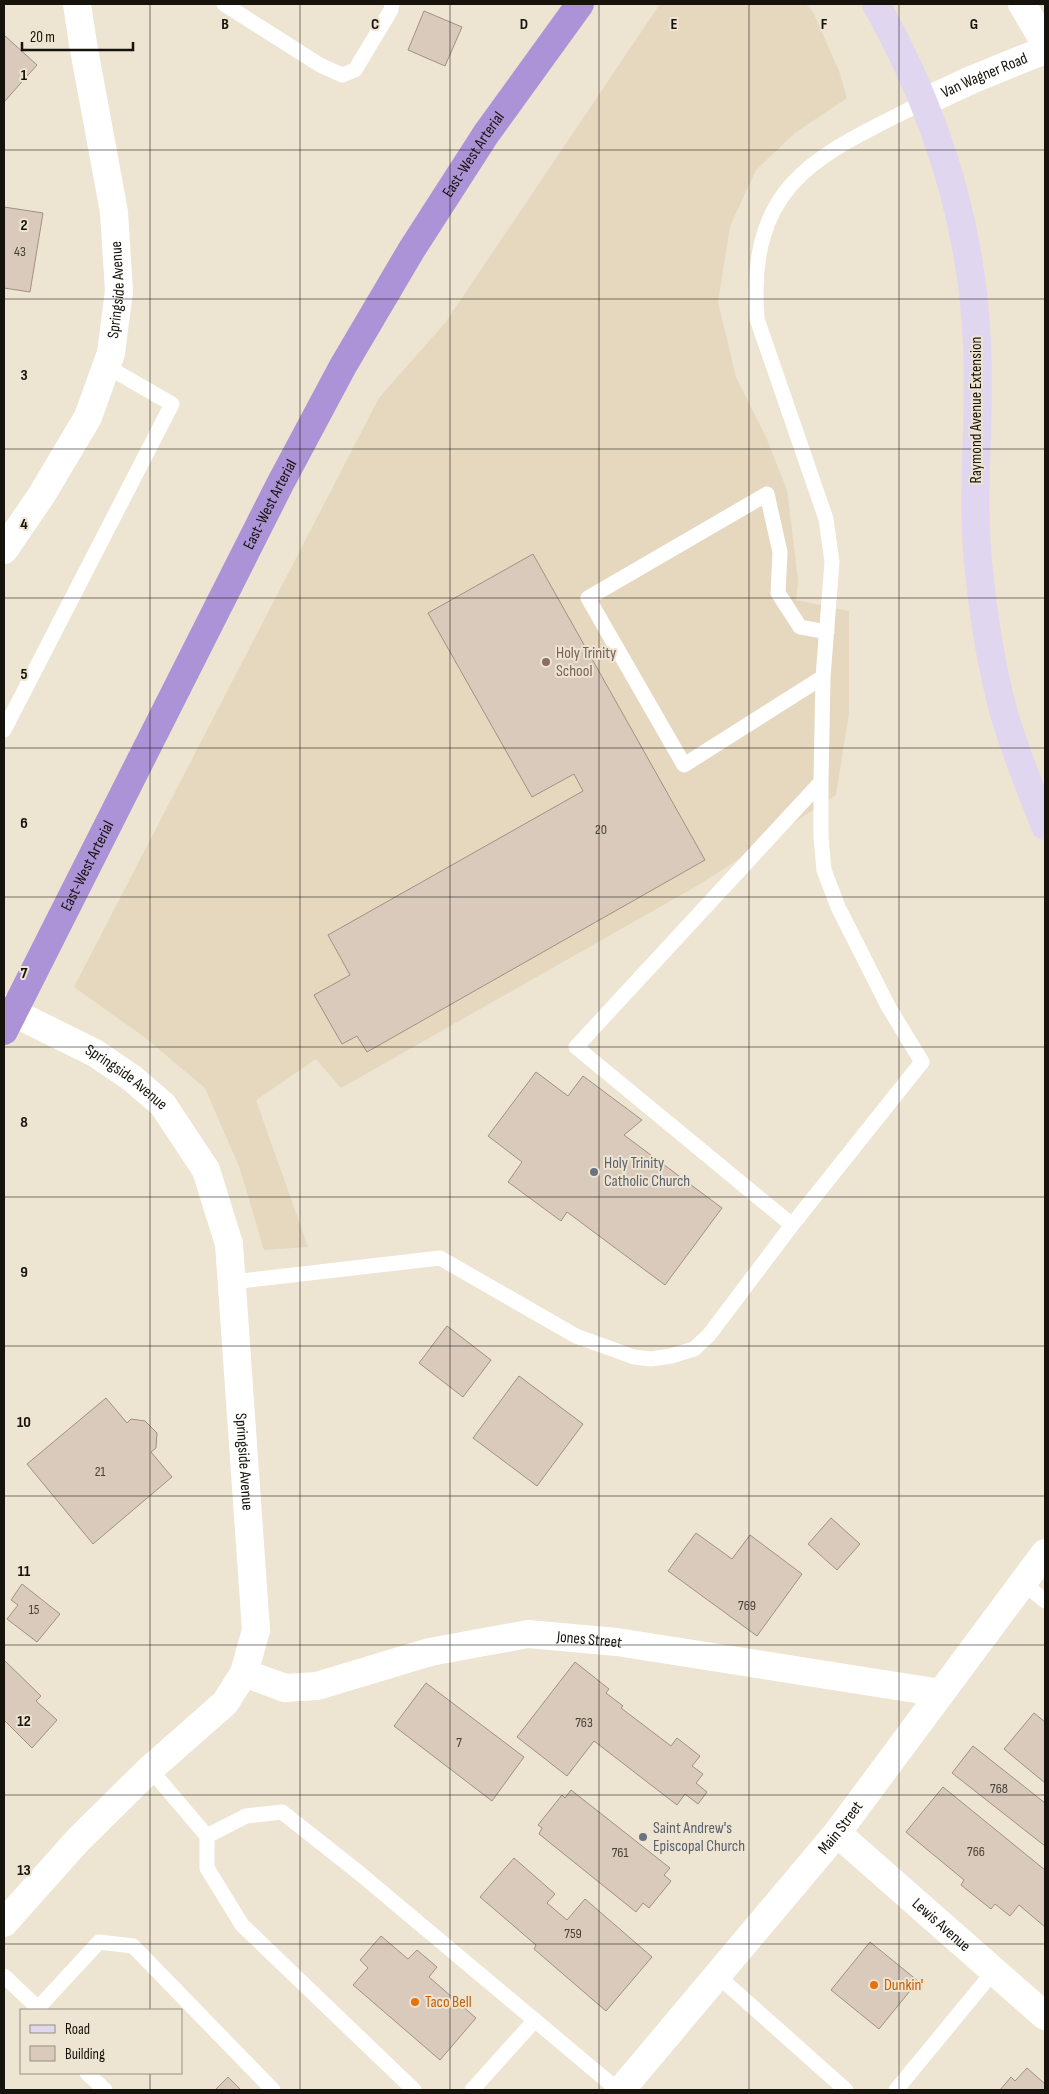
<svg xmlns="http://www.w3.org/2000/svg" width="1049" height="2094" viewBox="0 0 1049 2094" font-family="'Sofia Sans Condensed',sans-serif">
<style>
.built{fill:#e5d8bf}
.building{fill:#dacabc;stroke:#a09183}
.lines{fill:none;stroke-linecap:round;stroke-linejoin:round}
.service{stroke:#fff;stroke-width:15}
.minor{stroke:#fff;stroke-width:28}
.tertiary{stroke:#fff;stroke-width:28}
.secondary{stroke:#e0d6f0;stroke-width:28}
.trunk{stroke:#ac92d6;stroke-width:28}
.grid{fill:none;stroke:#16130c;stroke-width:1;stroke-opacity:0.55}
.education-dot{fill:#8d6e63;stroke:#ede4d1;stroke-width:2}
.worship-dot{fill:#6b7280;stroke:#ede4d1;stroke-width:2}
.food-dot{fill:#e8710a;stroke:#ede4d1;stroke-width:2}
.labels{text-anchor:middle;dominant-baseline:central;stroke-width:4;stroke-linejoin:round;paint-order:stroke}
.number-label{font-size:14px;fill:#474138}
.street-label{font-size:16px;fill:#16130c;stroke:#ede4d1}
.education-label{font-size:16px;fill:#785e54;stroke:#ede4d1;text-anchor:start}
.worship-label{font-size:16px;fill:#5b616d;stroke:#ede4d1;text-anchor:start}
.food-label{font-size:16px;fill:#c56008;stroke:#ede4d1;text-anchor:start}
.grid-label{font-size:16px;text-anchor:middle;font-weight:bold;fill:#16130c;stroke:#ede4d1;stroke-width:4;stroke-linejoin:round;paint-order:stroke}
</style>
<rect width="100%" height="100%" fill="#ede4d1"/>
<!-- built -->
<path class="built" d="M660 4H806L814 14 839 71 847 98 795 133 756 170 730 226 718 302 736 377 766 437 787 490 798 580 796 600 849 611V713L836 795 702 883 341 1088 316 1059 256 1100 308 1247 264 1250 240 1169 205 1088 143 1036 74 987 379 398 445 323Z"/>
<!-- building -->
<path class="building" d="M424 11 462 27 445 66 408 50Z
M4 35 37 65 4 102Z
M4 207 43 213 30 292 4 288Z
M533 554 705 860 367 1052 357 1036 342 1044 314 995 350 975 328 935 583 791 574 774 532 797 428 613Z
M536 1072 568 1096 583 1076 642 1120 624 1135 722 1208 665 1285 567 1212 561 1221 508 1182 522 1162 488 1136Z
M447 1326 491 1360 463 1397 419 1363Z
M519 1376 583 1424 537 1486 473 1438Z
M106 1398 127 1423 131 1419 145 1421 157 1433 156 1448 151 1452 172 1477 93 1544 27 1464Z
M831 1518 860 1544 837 1570 808 1544Z
M696 1533 732 1559 750 1535 802 1574 757 1636 668 1571Z
M22 1584 60 1614 37 1642 7 1619 18 1605 11 1600Z
M4 1660 41 1696 36 1701 57 1720 32 1748 4 1720Z
M575 1662 609 1689 606 1693 623 1706 621 1708 671 1746 677 1738 700 1756 692 1766 703 1774 696 1783 707 1792 698 1804 685 1794 677 1805 594 1741 567 1776 517 1737Z
M426 1683 524 1757 492 1801 394 1726Z
M1034 1713 1045 1722V1783L1004 1749Z
M973 1746 1045 1803V1846L952 1773Z
M943 1787 1045 1870V1927L1019 1905 1010 1916 995 1904 991 1909 961 1885 964 1880 906 1832Z
M571 1790 670 1868 664 1875 671 1881 649 1908 643 1903 636 1912 539 1834 542 1828 538 1825 562 1795 565 1798Z
M514 1858 555 1894 547 1903 567 1920 585 1899 652 1957 606 2011 534 1949 536 1945 480 1897Z
M381 1936 408 1959 417 1950 437 1967 429 1977 476 2018 440 2060 353 1985 368 1968 360 1960Z
M870 1942 918 1981 879 2029 831 1990Z
M1027 2068 1045 2084V2090H1000L1011 2077 1015 2081Z
M228 2077 241 2090H215Z"/>
<g class="lines">
<!-- service -->
<path class="service" d="M224 4 320 65 342 75 355 70 391 10 392 4
M823 677 684 765 588 598 767 494 780 552 778 593 800 627 827 632
M4 730 172 404 106 366
M792 1225 576 1047 821 782
M232 1282 440 1258 576 1336 634 1357 651 1359 671 1356 694 1349 709 1335 792 1225 922 1062 888 1006 838 907 824 870 821 837V782L823 677 832 562 826 519 757 319C747 181 817 156 924 102
M1023 1583 1045 1601
M150 1769 207 1836V1868L242 1925 414 2090
M207 1836 246 1816 282 1812 358 1872 618 2090
M4 1976 38 2008
M718 1976 846 2090
M38 2010V2008L99 1942 133 1946 273 2090
M87 2073 105 2090
M472 2090 535 2020
M896 2090 994 1971"/>
<!-- minor -->
<g class="minor">
<path d="M1022 4 1045 43"/>
<path id="s1" d="M924 102 971 80 1045 50"/>
<path id="s2" d="M4 550 41 496 88 417 111 353 119 291 114 212 83 44 77 4"/>
<path id="s3" d="M4 1008 95 1053 133 1079 163 1105 206 1170 229 1244 256 1630 244 1673 225 1703 150 1769 78 1840 4 1923"/>
<path id="s4" d="M244 1673 285 1688 317 1686 430 1652 528 1634 617 1642 941 1693"/>
<path id="s5" d="M837 1833 1045 2016"/>
</g>
<!-- tertiary -->
<path class="tertiary" id="s6" d="M621 2090 837 1833 1045 1553"/>
<!-- secondary -->
<path class="secondary" d="M876 4C935 109 972 223 977 344 981 417 971 489 978 562 983 614 991 667 1005 717 1016 754 1031 790 1045 826"/>
<!-- trunk -->
<path class="trunk" id="s7" d="M4 1031 280 484 343 366 412 249 486 134 580 4"/>
</g>
<!-- grid -->
<path class="grid" d="M150 4V2010M300 4V2090M450 4V2090M599 4V2090M749 4V2090M899 4V2090M4 150H1045M4 299H1045M4 449H1045M4 598H1045M4 748H1045M4 897H1045M4 1047H1045M4 1197H1045M4 1346H1045M4 1496H1045M4 1645H1045M4 1795H1045M4 1944H1045M150 2073V2090"/>
<!-- markers -->
<circle class="education-dot" cx="546" cy="662" r="5"/>
<g class="worship-dot">
<circle cx="594" cy="1172" r="5"/>
<circle cx="643" cy="1837" r="5"/>
</g>
<g class="food-dot">
<circle cx="874" cy="1985" r="5"/>
<circle cx="415" cy="2002" r="5"/>
</g>
<g class="labels">
<!-- number labels -->
<g class="number-label">
<text x="20" y="251">43</text>
<text x="601" y="829">20</text>
<text x="100" y="1471">21</text>
<text x="747" y="1605">769</text>
<text x="34" y="1609">15</text>
<text x="584" y="1722">763</text>
<text x="459" y="1742">7</text>
<text x="999" y="1788">768</text>
<text x="976" y="1851">766</text>
<text x="620" y="1852">761</text>
<text x="573" y="1933">759</text>
</g>
<!-- street labels -->
<g class="street-label">
<text stroke="none"><textPath href="#s1" startOffset="66">Van Wagner Road</textPath></text>
<text stroke="none"><textPath href="#s7" startOffset="995">East-West Arterial</textPath></text>
<text stroke="none"><textPath href="#s2" startOffset="289">Springside Avenue</textPath></text>
<text transform="translate(976 410) rotate(-90)">Raymond Avenue Extension</text>
<text stroke="none"><textPath href="#s7" startOffset="590">East-West Arterial</textPath></text>
<text stroke="none"><textPath href="#s7" startOffset="185">East-West Arterial</textPath></text>
<text stroke="none"><textPath href="#s3" startOffset="141">Springside Avenue</textPath></text>
<text stroke="none"><textPath href="#s3" startOffset="561">Springside Avenue</textPath></text>
<text stroke="none"><textPath href="#s4" startOffset="355">Jones Street</textPath></text>
<text stroke="none"><textPath href="#s6" startOffset="342">Main Street</textPath></text>
<text stroke="none"><textPath href="#s5" startOffset="139">Lewis Avenue</textPath></text>
</g>
<!-- education labels -->
<g class="education-label">
<text x="556" y="653">Holy Trinity<tspan x="556" dy="18">School</tspan></text>
</g>
<!-- worship labels -->
<g class="worship-label">
<text x="604" y="1163">Holy Trinity<tspan x="604" dy="18">Catholic Church</tspan></text>
<text x="653" y="1828">Saint Andrew's<tspan x="653" dy="18">Episcopal Church</tspan></text>
</g>
<!-- food labels -->
<g class="food-label">
<text x="884" y="1985">Dunkin'</text>
<text x="425" y="2002">Taco Bell</text>
</g>
</g>
<g class="grid-label">
<text x="225" y="29">B</text>
<text x="375" y="29">C</text>
<text x="524" y="29">D</text>
<text x="674" y="29">E</text>
<text x="824" y="29">F</text>
<text x="974" y="29">G</text>
<text x="24" y="80">1</text>
<text x="24" y="230">2</text>
<text x="24" y="380">3</text>
<text x="24" y="529">4</text>
<text x="24" y="679">5</text>
<text x="24" y="828">6</text>
<text x="24" y="978">7</text>
<text x="24" y="1127">8</text>
<text x="24" y="1277">9</text>
<text x="24" y="1427">10</text>
<text x="24" y="1576">11</text>
<text x="24" y="1726">12</text>
<text x="24" y="1875">13</text>
</g>
<!-- border -->
<rect width="1049" height="2094" fill="none" stroke="#16130c" stroke-width="10"/>
<!-- legend -->
<rect x="20" y="2009" width="162" height="65" fill="#ede4d1" stroke="#979082"/>
<rect x="30" y="2025" width="25" height="8" fill="#e0d6f0" stroke="#979082"/>
<text x="65" y="2034" font-size="15" fill="#16130c">Road</text>
<rect x="30" y="2046" width="25" height="15" fill="#dacabc" stroke="#979082"/>
<text x="65" y="2059" font-size="15" fill="#16130c">Building</text>
<!-- scale -->
<path d="M22 42v8h111v-8" fill="none" stroke="#16130c" stroke-width="2.5"/>
<text x="30" y="42" font-size="15" fill="#16130c" stroke="#ede4d1" stroke-width="4" paint-order="stroke">20 m</text>
</svg>
